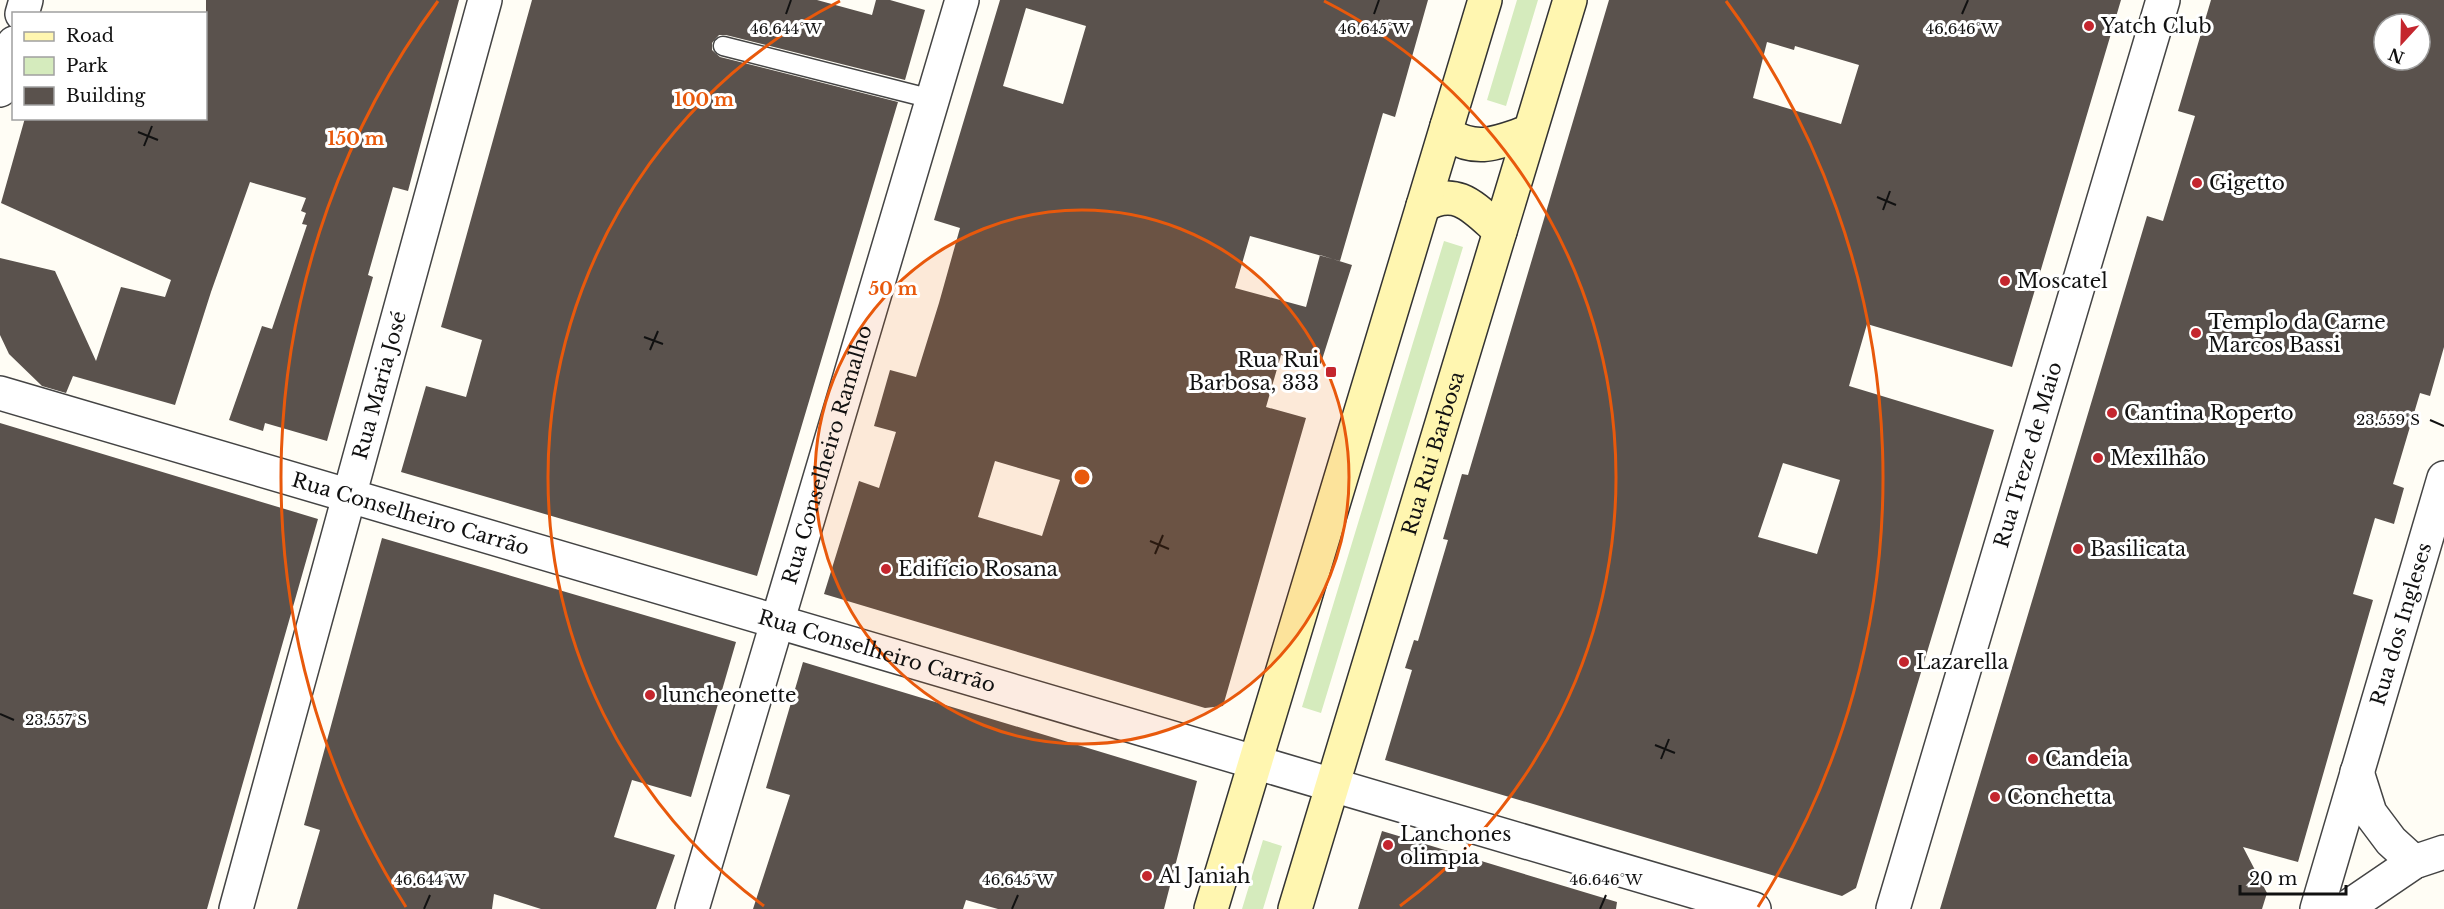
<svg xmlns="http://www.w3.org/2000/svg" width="2444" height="909" viewBox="0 0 2444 909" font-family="'Libre Baskerville',serif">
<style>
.green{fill:#d5ebbd}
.building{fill:#5a524d;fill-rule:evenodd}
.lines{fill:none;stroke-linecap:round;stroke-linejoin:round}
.service-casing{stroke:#444;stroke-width:21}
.minor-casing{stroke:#444;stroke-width:36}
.secondary-casing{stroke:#333;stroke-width:36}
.service{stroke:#fff;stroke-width:18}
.minor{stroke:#fff;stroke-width:33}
.secondary{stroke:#fff6b0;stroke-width:33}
.ticks{fill:none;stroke:#111;stroke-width:2}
.ring{fill:none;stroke:#e8590c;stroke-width:3}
.poi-dot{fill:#c4262e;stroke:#fff;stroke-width:2}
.labels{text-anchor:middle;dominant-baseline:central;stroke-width:6;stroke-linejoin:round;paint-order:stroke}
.poi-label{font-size:20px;fill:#111;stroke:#fff;text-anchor:start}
.street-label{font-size:20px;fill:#111;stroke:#fff}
.ticks-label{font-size:15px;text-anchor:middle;fill:#111;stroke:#fff;stroke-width:6;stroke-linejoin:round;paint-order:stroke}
.centre{fill:#e8590c;stroke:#fff;stroke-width:3}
.ring-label{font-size:18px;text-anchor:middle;font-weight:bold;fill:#e8590c;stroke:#fff;stroke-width:6;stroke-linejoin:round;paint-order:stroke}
</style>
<rect width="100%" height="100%" fill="#fffdf5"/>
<!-- green -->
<path class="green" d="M1517 0H1538L1506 106 1487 100Z
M1444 241 1463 247 1321 713 1302 707Z
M1263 840 1282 846 1263 909H1242Z"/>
<!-- building -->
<path class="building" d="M206 0H459L408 191 393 187 368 275 373 277 327 441 265 423 263 431 229 420 262 326 272 329 307 225 302 224 306 213 301 211 306 198 250 182 211 292 175 405 73 376 66 393 42 386 9 354 0 335V258L55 271 96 361 121 287 165 297 171 280 1 203 25 118H206Z
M532 0H817L872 15 876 0H890L925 10 905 80 726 35H719L712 43V50L720 57 898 102 757 576 401 472 426 386 466 397 482 340 441 327Z
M1000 0H1428L1395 117 1383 113 1340 261 1250 236 1235 288 1306 307 1320 255 1352 265 1320 366 1281 355 1266 407 1306 418 1223 706 1205 708 824 594 859 481 879 488 896 432 874 426 890 370 916 377 939 303 960 228 934 220ZM1026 8 1086 26 1063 104 1003 86ZM995 461 1060 480 1042 536 978 517Z
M1609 0H2121L2012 367 1867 324 1849 386 1994 430 1856 888 1842 896 1385 760 1412 670 1405 668 1414 640 1418 641 1448 540 1443 539 1462 474 1468 475ZM1767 42 1794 50 1795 46 1859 65 1841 124 1753 98ZM1783 463 1840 480 1817 554 1758 537Z
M2211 0H2444V347L2430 396 2420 393 2393 484 2404 488 2394 524 2375 518 2353 594 2373 600 2298 862 2243 847 2267 893 2262 909H1940L2147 216 2163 221 2195 116 2178 111ZM2384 24H2420V60H2384Z
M0 423 318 519 207 909H0Z
M382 538 736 642 691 797 632 780 614 837 675 855 656 909H541L494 894 492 909H297L320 830 304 825Z
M803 662 1197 781 1164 909H998L966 900 963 909H753L790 795 766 788Z
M1382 831 1617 902 1616 909H1358Z"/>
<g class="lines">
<defs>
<path id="service" d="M723 46 932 99"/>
<g id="minor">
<path d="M22 14 26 0"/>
<path d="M0 90 14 43"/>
<path id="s1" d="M0 393 1754 909"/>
<path d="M2357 772 2370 813 2391 841 2414 862"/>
<path id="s2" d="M236 909 485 0"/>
<path id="s3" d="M692 909 962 0"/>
<path id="s4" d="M1893 909 2163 0"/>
<path id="s5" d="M2317 909 2444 478"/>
<path d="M2345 909 2414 862 2444 852"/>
</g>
<g id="secondary">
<path d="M1447 126 1449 135C1479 153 1498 142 1529 132"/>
<path d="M1423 206C1457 185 1475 209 1500 231"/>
<path d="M1211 909 1485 0"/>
<path id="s6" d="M1295 909 1570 0"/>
</g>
</defs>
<!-- service casing -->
<use href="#service" class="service-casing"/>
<!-- minor casing -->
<use href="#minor" class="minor-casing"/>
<!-- secondary casing -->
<use href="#secondary" class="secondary-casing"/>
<!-- service -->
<use href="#service" class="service"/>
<!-- minor -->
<use href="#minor" class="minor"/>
<!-- secondary -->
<use href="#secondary" class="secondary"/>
</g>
<!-- ticks -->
<path class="ticks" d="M786 14 791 0M1374 14 1379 0M1962 14 1968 0M138 132 158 140M144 146 152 126M1877 197 1896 205M1883 210 1890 191M644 337 663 344M650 350 658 331M2430 420 2444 426M1150 541 1169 549M1155 554 1163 535M0 714 14 720M1655 745 1675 753M1661 759 1669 739M424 909 430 895M1012 909 1018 895M1600 909 1606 895"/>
<!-- distance rings -->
<circle cx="1082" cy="477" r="267" fill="#e8590c" fill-opacity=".12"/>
<g class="ring">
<circle cx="1082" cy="477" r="267"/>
<path d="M764 906A534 534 0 0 1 840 1M1324 1A534 534 0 0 1 1400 906"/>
<path d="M406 907A801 801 0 0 1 438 1M1726 1A801 801 0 0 1 1758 907"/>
</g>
<!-- markers -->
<g class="poi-dot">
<circle cx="2089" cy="26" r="6"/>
<circle cx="2197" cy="183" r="6"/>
<circle cx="2005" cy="281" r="6"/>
<circle cx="2196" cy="333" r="6"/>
<rect x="1325" y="366" width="12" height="12" rx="3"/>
<circle cx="2112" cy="413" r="6"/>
<circle cx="2098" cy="458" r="6"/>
<circle cx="2078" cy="549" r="6"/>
<circle cx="886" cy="569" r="6"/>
<circle cx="1904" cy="662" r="6"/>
<circle cx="650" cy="695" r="6"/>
<circle cx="2033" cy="759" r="6"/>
<circle cx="1995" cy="797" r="6"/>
<circle cx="1388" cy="845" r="6"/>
<circle cx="1147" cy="876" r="6"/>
</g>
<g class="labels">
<!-- poi labels -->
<g class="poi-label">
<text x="2101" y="26">Yatch Club</text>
<text x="2209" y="183">Gigetto</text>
<text x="2017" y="281">Moscatel</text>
<text x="2208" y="322">Templo da Carne<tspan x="2208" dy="23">Marcos Bassi</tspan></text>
<text x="1319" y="360" text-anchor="end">Rua Rui<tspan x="1319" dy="23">Barbosa, 333</tspan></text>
<text x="2124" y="413">Cantina Roperto</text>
<text x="2110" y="458">Mexilhão</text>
<text x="2090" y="549">Basilicata</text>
<text x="898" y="569">Edifício Rosana</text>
<text x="1916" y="662">Lazarella</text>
<text x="662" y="695">luncheonette</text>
<text x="2045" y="759">Candeia</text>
<text x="2007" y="797">Conchetta</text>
<text x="1400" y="834">Lanchones<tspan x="1400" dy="23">olimpia</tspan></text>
<text x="1159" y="876">Al Janiah</text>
</g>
<!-- street labels -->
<g class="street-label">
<text stroke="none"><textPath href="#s2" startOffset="543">Rua Maria José</textPath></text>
<text stroke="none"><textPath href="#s6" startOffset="476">Rua Rui Barbosa</textPath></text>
<text stroke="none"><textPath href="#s3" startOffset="474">Rua Conselheiro Ramalho</textPath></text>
<text stroke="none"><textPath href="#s4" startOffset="474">Rua Treze de Maio</textPath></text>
<text stroke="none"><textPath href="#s1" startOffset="428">Rua Conselheiro Carrão</textPath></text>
<text stroke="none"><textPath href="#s5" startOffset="297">Rua dos Ingleses</textPath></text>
<text stroke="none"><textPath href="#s1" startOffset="914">Rua Conselheiro Carrão</textPath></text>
</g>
</g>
<g class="ticks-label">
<text x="786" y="34">46.644°W</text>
<text x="1374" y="34">46.645°W</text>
<text x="1962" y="34">46.646°W</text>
<text x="2388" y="425">23.559°S</text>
<text x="56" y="725">23.557°S</text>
<text x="430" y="885">46.644°W</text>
<text x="1018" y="885">46.645°W</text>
<text x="1606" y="885">46.646°W</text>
</g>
<circle cx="1082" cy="477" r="9" class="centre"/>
<g class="ring-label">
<text x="704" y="106">100 m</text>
<text x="356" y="145">150 m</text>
<text x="893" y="295">50 m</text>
</g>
<!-- legend -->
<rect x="12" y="12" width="195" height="108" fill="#ffffff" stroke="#a0a0a0" stroke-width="1.5"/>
<rect x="24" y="32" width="30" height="9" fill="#fff6b0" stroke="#a0a0a0" stroke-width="1.5"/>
<text x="66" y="42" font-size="18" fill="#111111">Road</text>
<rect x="24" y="57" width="30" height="18" fill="#d5ebbd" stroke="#a0a0a0" stroke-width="1.5"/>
<text x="66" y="72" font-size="18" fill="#111111">Park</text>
<rect x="24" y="87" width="30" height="18" fill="#5a524d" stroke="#a0a0a0" stroke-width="1.5"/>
<text x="66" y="102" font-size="18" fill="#111111">Building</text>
<!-- north arrow -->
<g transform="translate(2402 42) rotate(202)"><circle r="28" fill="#ffffff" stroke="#a0a0a0" stroke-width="1.5"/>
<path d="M0-4.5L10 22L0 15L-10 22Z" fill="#c4262e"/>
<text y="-9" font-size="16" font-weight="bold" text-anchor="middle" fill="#111111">N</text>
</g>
<!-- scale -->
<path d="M2240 885v9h106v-9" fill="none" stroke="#111111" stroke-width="3"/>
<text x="2249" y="885" font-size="18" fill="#111111" stroke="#ffffff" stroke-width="4.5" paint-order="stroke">20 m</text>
</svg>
